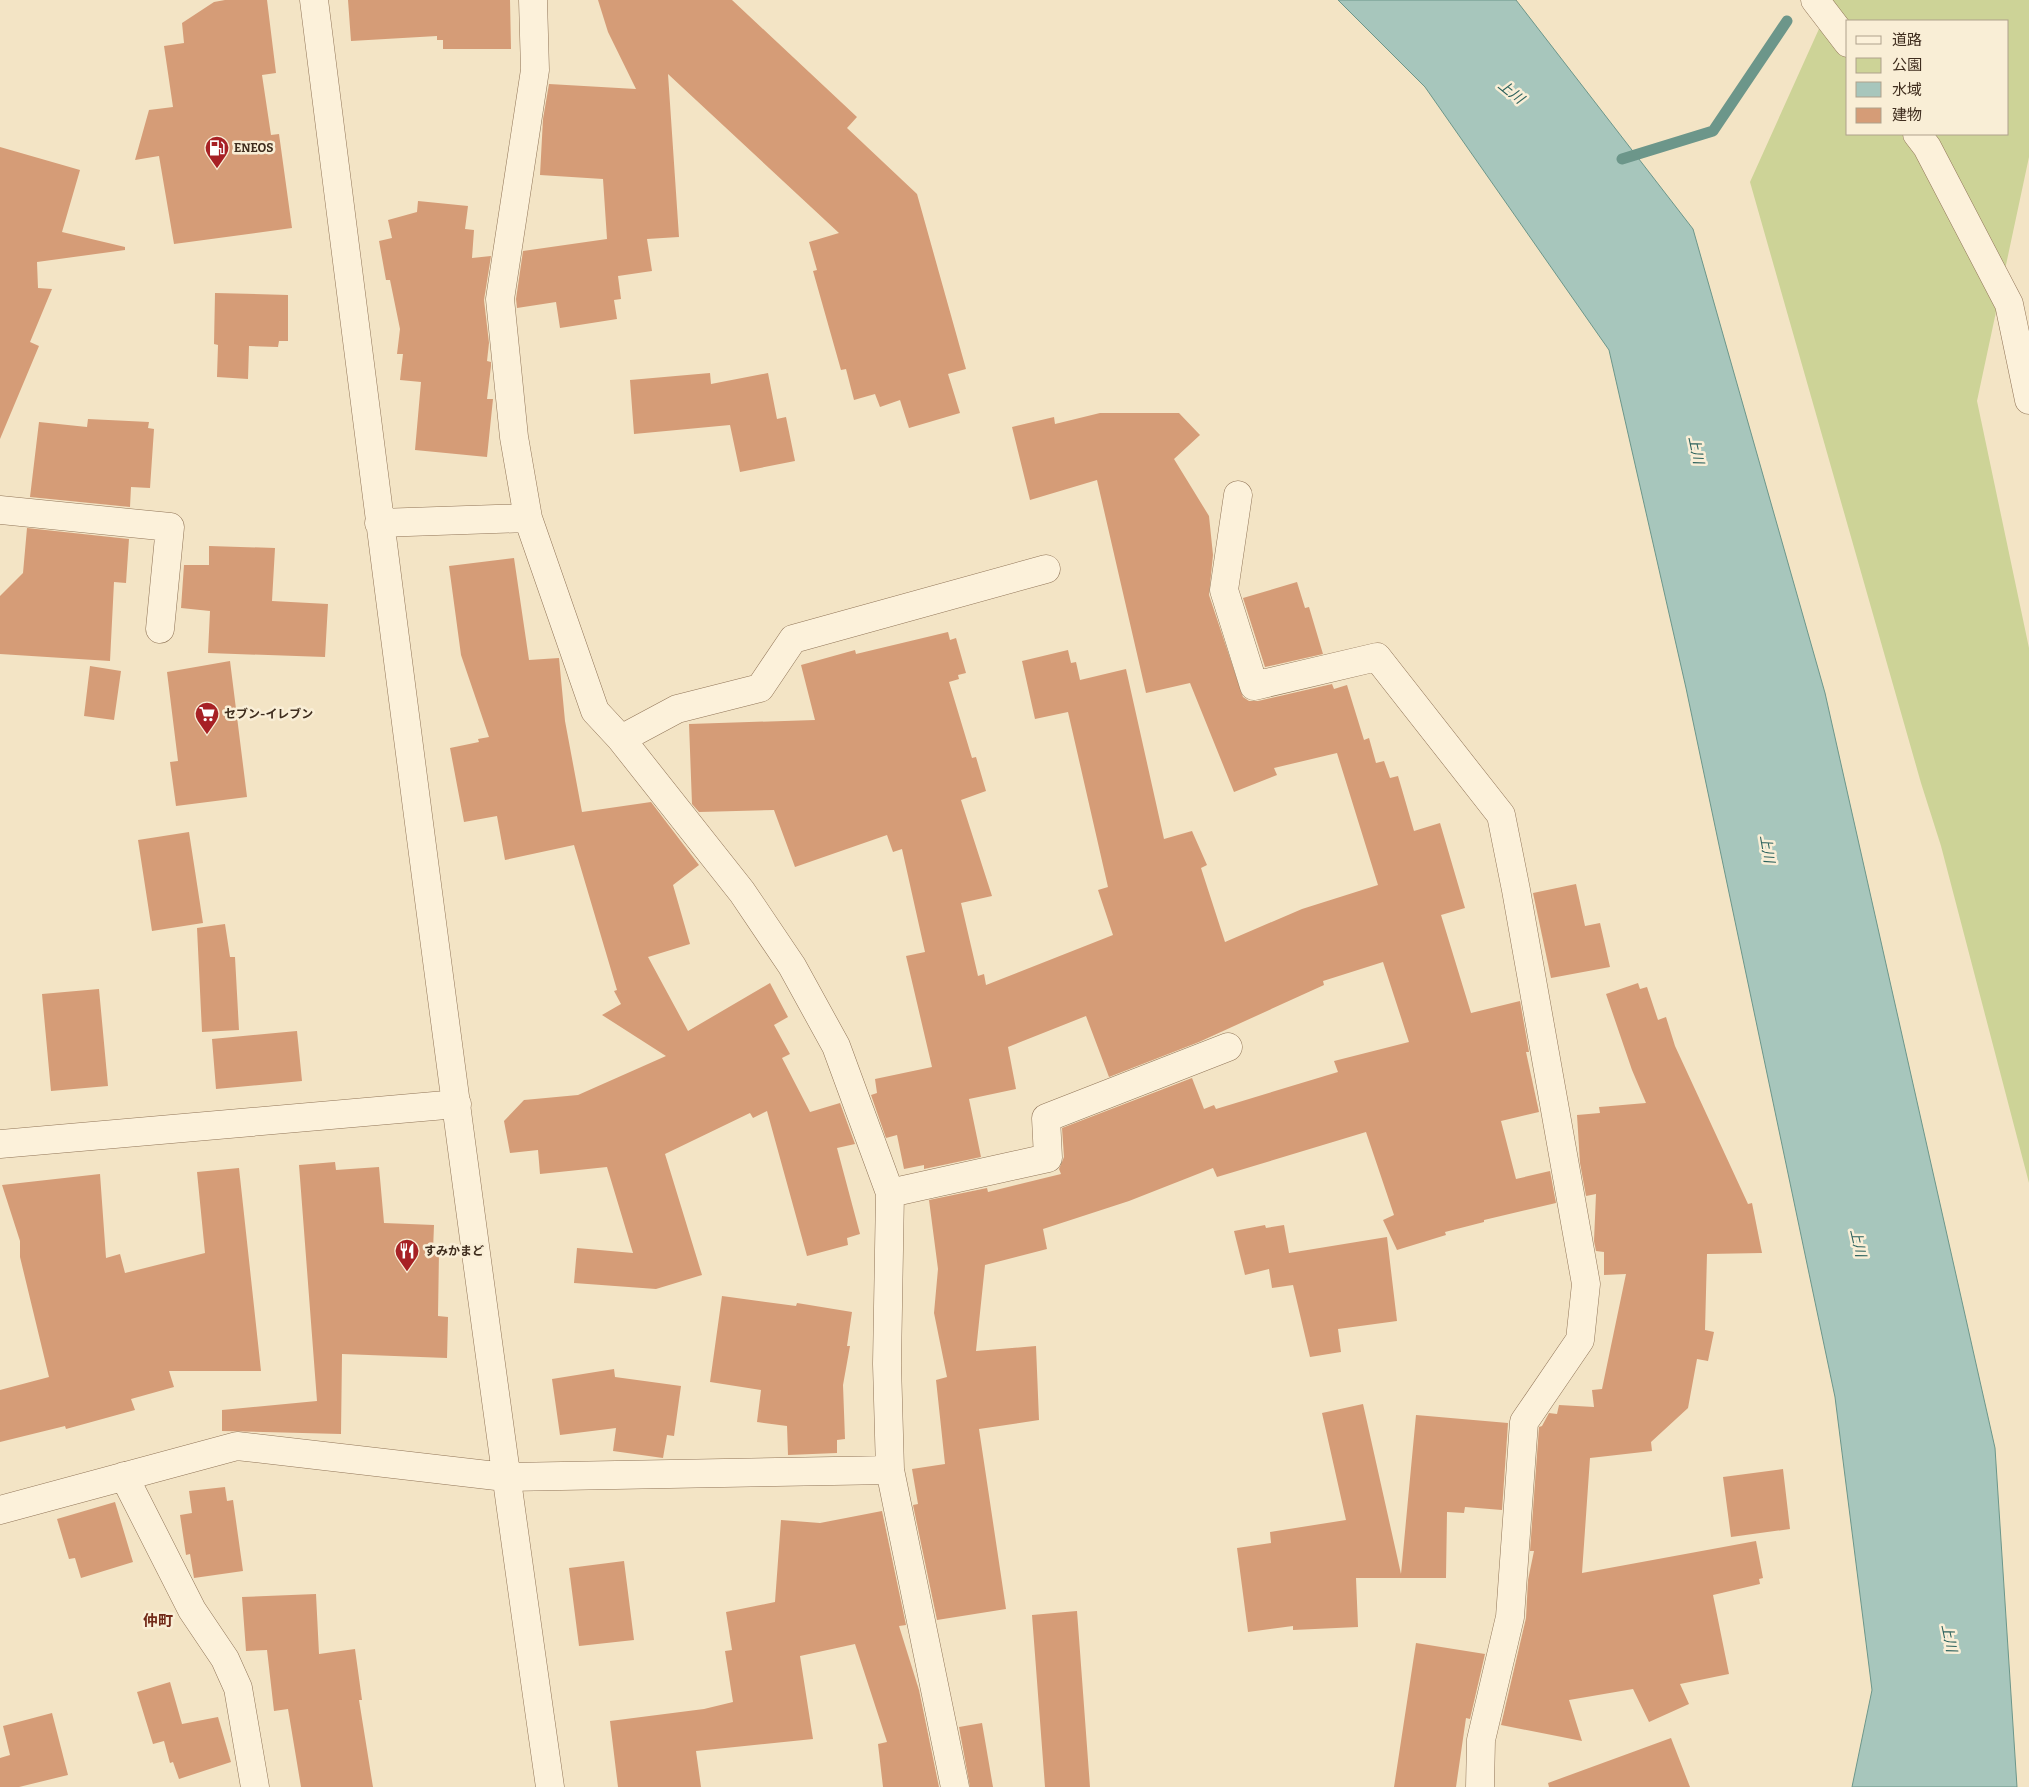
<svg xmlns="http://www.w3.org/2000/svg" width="2029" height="1787" viewBox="0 0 2029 1787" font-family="Bitter,'Noto Sans JP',serif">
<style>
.green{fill:#cdd397;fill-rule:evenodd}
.water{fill:#a7c6bc;stroke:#6c968a}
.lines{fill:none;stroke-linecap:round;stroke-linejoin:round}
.stream{stroke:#6c968a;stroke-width:11}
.building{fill:#d59c77}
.minor-casing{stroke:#917558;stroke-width:29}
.minor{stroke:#fcf1da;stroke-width:28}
.labels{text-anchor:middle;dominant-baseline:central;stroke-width:5;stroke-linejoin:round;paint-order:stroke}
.poi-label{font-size:12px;font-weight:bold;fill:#3f2d1e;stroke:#f9eed6;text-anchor:start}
.water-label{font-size:14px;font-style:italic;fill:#2b615c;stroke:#f9eed6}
.quarter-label{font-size:15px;font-weight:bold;fill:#712918;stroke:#f9eed6}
</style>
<rect width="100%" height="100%" fill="#f3e4c5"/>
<!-- green -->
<path class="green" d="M1832 0H2029V157L1977 401 2029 648V1183L1941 846 1921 783 1750 182ZM1848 21H2008V134H1848Z"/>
<!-- water -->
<path class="water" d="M1338 0H1516L1693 229 1825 693 1995 1448 2017 1787H1852L1872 1690 1835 1397 1686 688 1609 350 1425 87Z"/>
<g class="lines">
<!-- stream -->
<path class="stream" d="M1622 159 1713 131 1787 21"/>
</g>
<!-- building -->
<path class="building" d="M225 0H267L276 73 262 75 271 135 279 134 292 228 174 244 159 156 135 160 149 110 173 107 164 46 184 43 182 23 214 2Z
M348 0H510L511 49H443V40H437V36L351 41Z
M598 0H732L857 117 847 128 917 194 966 369 948 374 960 413 909 428 900 400 880 407 875 394 854 400 846 369 841 370 813 271 817 270 809 242 839 233 668 74 679 237 647 239 652 271 618 276 621 299 614 300 617 319 560 328 556 302 517 308 516 299 523 251 607 239 603 179 540 175 543 119 549 84 636 89 608 32Z
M0 147 80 170 62 232 125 247V250L37 262 38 288 52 289 30 342 39 346 0 439Z
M418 201 468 206 465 229 474 230 472 258 491 256 484 300 489 343 487 361 491 362V366L487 399H493L487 457 415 450 421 382 400 380 403 354H397L400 329 390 280H386L379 241 392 238 388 220 417 212Z
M215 293 288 295V341H279L278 347 249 346 248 379 217 377 218 345 214 344Z
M710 373 711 384 768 373 777 419 786 417 795 461 740 472 730 425 634 434 630 380Z
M1100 413H1179L1200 435 1174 459 1209 516 1213 555 1209 595 1243 697 1249 701H1258L1332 684 1334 689 1347 685 1364 740 1369 738 1376 763 1384 761 1390 778 1398 776 1414 831 1440 823 1465 908 1441 915 1471 1013 1520 1001 1529 1052H1526L1539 1112 1501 1121 1516 1179 1550 1171 1556 1203 1484 1220V1222L1445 1232 1446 1235 1397 1250 1383 1220 1394 1215 1366 1132 1217 1177 1213 1168 1129 1201 1043 1229 1047 1249 985 1265 976 1351 1036 1346 1039 1420 979 1429 1006 1609 937 1620 913 1505 918 1504 912 1469 945 1464 936 1380 947 1377 934 1313 938 1269 929 1200 987 1188 988 1192 1061 1174 1059 1169 1064 1157 1062 1128 1192 1078 1204 1109 1214 1105 1216 1109 1338 1072 1334 1061 1409 1042 1383 962 1323 981 1324 985 1199 1042 1109 1077 1086 1016 1008 1047 1016 1089 969 1099 981 1157 924 1169V1165L904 1169 897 1135 886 1138 871 1095 877 1093 875 1079 932 1067 906 956 925 952 902 849 893 852 887 835 795 867 774 810 699 812 692 804 689 724 815 720 801 665 855 650 856 654 948 632 950 640 956 638 966 673 958 675 959 679 949 682 972 758 976 757 986 791 961 800 992 896 961 903 978 976 984 974 986 985 1113 935 1098 890 1108 887 1068 712 1035 719 1022 661 1068 650 1071 663 1076 662 1080 680 1126 669 1164 839 1192 831 1207 865 1201 868 1225 942 1302 909 1378 885 1337 753 1274 768 1277 775 1234 792 1190 683 1146 693 1097 480 1030 500 1012 427 1054 417 1055 424Z
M88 419 149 422 148 428 154 429 150 488 131 487 130 507 30 497 39 422 87 427Z
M27 528 129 539 126 583 114 582 110 661 0 654V596L23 573Z
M209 546 275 548 272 601 328 604 325 657 208 653 210 611 181 608 184 565H209Z
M514 558 529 660 559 658 565 721 582 812 651 802 699 865 673 885 690 944 648 957 688 1031 770 983 788 1017 774 1025 790 1054 782 1058 810 1112 840 1103 855 1144 837 1148 860 1234 847 1238 848 1245 807 1256 767 1111 753 1118 750 1113 665 1154 702 1275 656 1289 574 1283 577 1248 633 1253 607 1167 540 1174 538 1150 510 1153 504 1121 524 1100 578 1095 666 1056 602 1015 621 1004 614 991 617 990 574 845 505 860 497 816 464 822 450 748 479 742 478 739 489 737 461 655 449 566Z
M1297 582 1305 608 1309 607 1323 654 1265 667 1243 598Z
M230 661 247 797 176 806 170 762 178 761 167 672Z
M90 666 121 671 114 720 84 716Z
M189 832 203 923 152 931 138 840Z
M1576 884 1585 926 1600 923 1610 967 1551 978 1533 893Z
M225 924 230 957H235L239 1030 202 1032 197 928Z
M1638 983 1640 989 1647 987 1658 1020 1666 1017 1675 1046 1748 1204 1752 1203 1762 1253 1707 1254 1705 1330 1714 1332 1708 1361 1697 1359 1688 1408 1651 1442 1652 1451 1590 1458 1582 1573 1756 1541 1763 1578 1759 1579 1760 1584 1713 1595 1729 1674 1680 1684 1689 1704 1649 1722 1633 1689 1569 1700 1582 1741 1501 1725 1526 1618 1528 1580 1534 1551H1530L1539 1427 1542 1426 1549 1413 1557 1414 1559 1405 1594 1407 1592 1390 1602 1389 1626 1274 1604 1275V1252L1596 1251 1594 1241 1596 1194 1586 1196 1580 1163 1577 1115 1600 1113 1599 1107 1646 1103 1632 1070 1606 994Z
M99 989 108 1086 51 1091 42 994Z
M297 1031 302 1081 216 1089 212 1039Z
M335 1162 336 1170 379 1167 384 1223 434 1225 433 1251H439L438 1316 448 1317 447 1358 342 1354 341 1434 222 1431V1410L317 1401 299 1165Z
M239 1168 261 1371H169L174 1387 131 1399 135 1410 66 1429 65 1426 0 1442V1390L49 1377 20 1257V1241L2 1185 100 1174 106 1258 120 1254 125 1273 205 1253 197 1172Z
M1265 1225 1266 1228 1284 1225 1289 1253 1387 1237 1397 1321 1338 1329 1341 1352 1310 1357 1293 1285 1272 1288 1269 1269 1245 1275 1234 1231Z
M722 1296 796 1306 797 1303 852 1312 847 1346H850L843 1385 845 1439 837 1440V1453L788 1455 787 1426 757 1422 761 1390 710 1382Z
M614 1369 615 1377 681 1386 674 1436 667 1435 663 1458 613 1451 616 1428 560 1435 552 1379Z
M1363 1404 1401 1574 1416 1415 1508 1423 1502 1510 1465 1507 1464 1513 1447 1512 1446 1578H1356L1358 1627 1293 1630V1626L1248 1632 1237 1548 1271 1543 1270 1532 1346 1520 1322 1413Z
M1783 1469 1790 1529 1731 1537 1723 1477Z
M225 1487 227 1501 233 1500 243 1571 194 1578 190 1554 186 1555 180 1515 192 1513 189 1491Z
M115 1502 133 1562 81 1578 75 1558 69 1559 57 1519Z
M882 1511 906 1625 899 1626 919 1690 939 1787H883L878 1744 887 1742 855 1644 800 1656 813 1739 696 1751 701 1787H618L610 1721 704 1709 733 1702 725 1651 732 1650 726 1612 775 1602 781 1520 820 1523Z
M624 1561 634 1640 579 1646 569 1568Z
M316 1594 319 1654 355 1649 362 1700H359L373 1787H301L288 1709 274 1711 267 1650 246 1651 242 1597Z
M1077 1611 1090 1787H1045L1032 1615Z
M1416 1643 1485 1654 1470 1719 1466 1718 1456 1787H1394Z
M170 1682 182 1724 218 1717 231 1762 179 1779 173 1762 170 1763 164 1741 153 1744 137 1692Z
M52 1713 68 1775 19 1787H0V1758L10 1755 3 1726Z
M982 1723 993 1787H970L959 1727Z
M1671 1738 1690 1787H1549L1548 1783Z"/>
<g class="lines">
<defs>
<path id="minor" d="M314 0C389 596 465 1192 550 1787
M533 0 535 70 500 299 514 437 528 518 595 711 621 739 742 892 792 966 836 1046 890 1193 887 1364 890 1470 955 1787
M1815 0 1848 43
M1917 134 1927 147 2009 304 2029 400
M1238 495 1224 590 1254 686 1377 657 1501 815 1516 890 1586 1284 1580 1340 1524 1422 1510 1617 1481 1740 1480 1787
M0 510 170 527 160 629
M379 523 528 518
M621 739 677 709 760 688 793 639 1046 569
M0 1144 457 1104
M890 1193 1048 1158 1046 1118 1228 1047
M124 1476 192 1610 225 1659 238 1688 255 1787
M0 1510 237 1446 505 1477 890 1470"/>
</defs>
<!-- minor casing -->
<use href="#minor" class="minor-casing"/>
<!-- minor -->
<use href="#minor" class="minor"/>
</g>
<!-- icons -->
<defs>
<symbol id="fuel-pin" viewBox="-11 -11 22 30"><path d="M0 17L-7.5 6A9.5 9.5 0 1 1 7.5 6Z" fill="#a72125" stroke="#f9eed6"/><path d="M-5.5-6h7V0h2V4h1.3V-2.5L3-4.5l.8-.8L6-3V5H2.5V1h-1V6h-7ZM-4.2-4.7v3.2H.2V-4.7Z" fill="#fff"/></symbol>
<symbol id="supermarket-pin" viewBox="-11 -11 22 30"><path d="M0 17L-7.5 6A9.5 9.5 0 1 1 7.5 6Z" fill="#a72125" stroke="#f9eed6"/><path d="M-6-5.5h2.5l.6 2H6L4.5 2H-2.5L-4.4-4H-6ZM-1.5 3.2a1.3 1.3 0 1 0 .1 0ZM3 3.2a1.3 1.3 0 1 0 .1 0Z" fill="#fff"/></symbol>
<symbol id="restaurant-pin" viewBox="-11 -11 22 30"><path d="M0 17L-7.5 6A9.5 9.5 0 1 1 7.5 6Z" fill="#a72125" stroke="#f9eed6"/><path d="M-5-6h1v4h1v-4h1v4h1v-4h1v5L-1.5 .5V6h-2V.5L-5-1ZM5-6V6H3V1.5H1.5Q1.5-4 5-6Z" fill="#fff"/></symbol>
</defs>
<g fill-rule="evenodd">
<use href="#fuel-pin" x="203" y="134" width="28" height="38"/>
<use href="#supermarket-pin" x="193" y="700" width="28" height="38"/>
<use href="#restaurant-pin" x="393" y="1237" width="28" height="38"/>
</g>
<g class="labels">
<!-- poi labels -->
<g class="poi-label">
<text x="234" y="148">ENEOS</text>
<text x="224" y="714">セブン-イレブン</text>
<text x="424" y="1251">すみかまど</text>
</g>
<!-- water labels -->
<g class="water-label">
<text transform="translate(1511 92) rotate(39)">上川</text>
<text transform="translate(1696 450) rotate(78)">上川</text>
<text transform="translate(1767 849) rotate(80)">上川</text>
<text transform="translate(1858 1243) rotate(77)">上川</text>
<text transform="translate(1949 1638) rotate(78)">上川</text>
</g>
<!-- quarter labels -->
<g class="quarter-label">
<text x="158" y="1621">仲町</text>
</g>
</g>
<!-- legend -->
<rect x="1846" y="20" width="162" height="115" fill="#f9eed6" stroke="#afa18c"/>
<rect x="1856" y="36" width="25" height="8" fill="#fcf1da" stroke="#afa18c"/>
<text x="1892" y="45" font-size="15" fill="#3f2d1e">道路</text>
<rect x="1856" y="58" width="25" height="15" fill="#cdd397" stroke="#afa18c"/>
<text x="1892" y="70" font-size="15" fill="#3f2d1e">公園</text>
<rect x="1856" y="82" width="25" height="15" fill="#a7c6bc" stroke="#afa18c"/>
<text x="1892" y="95" font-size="15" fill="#3f2d1e">水域</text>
<rect x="1856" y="108" width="25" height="15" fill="#d59c77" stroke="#afa18c"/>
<text x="1892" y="120" font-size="15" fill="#3f2d1e">建物</text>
</svg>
